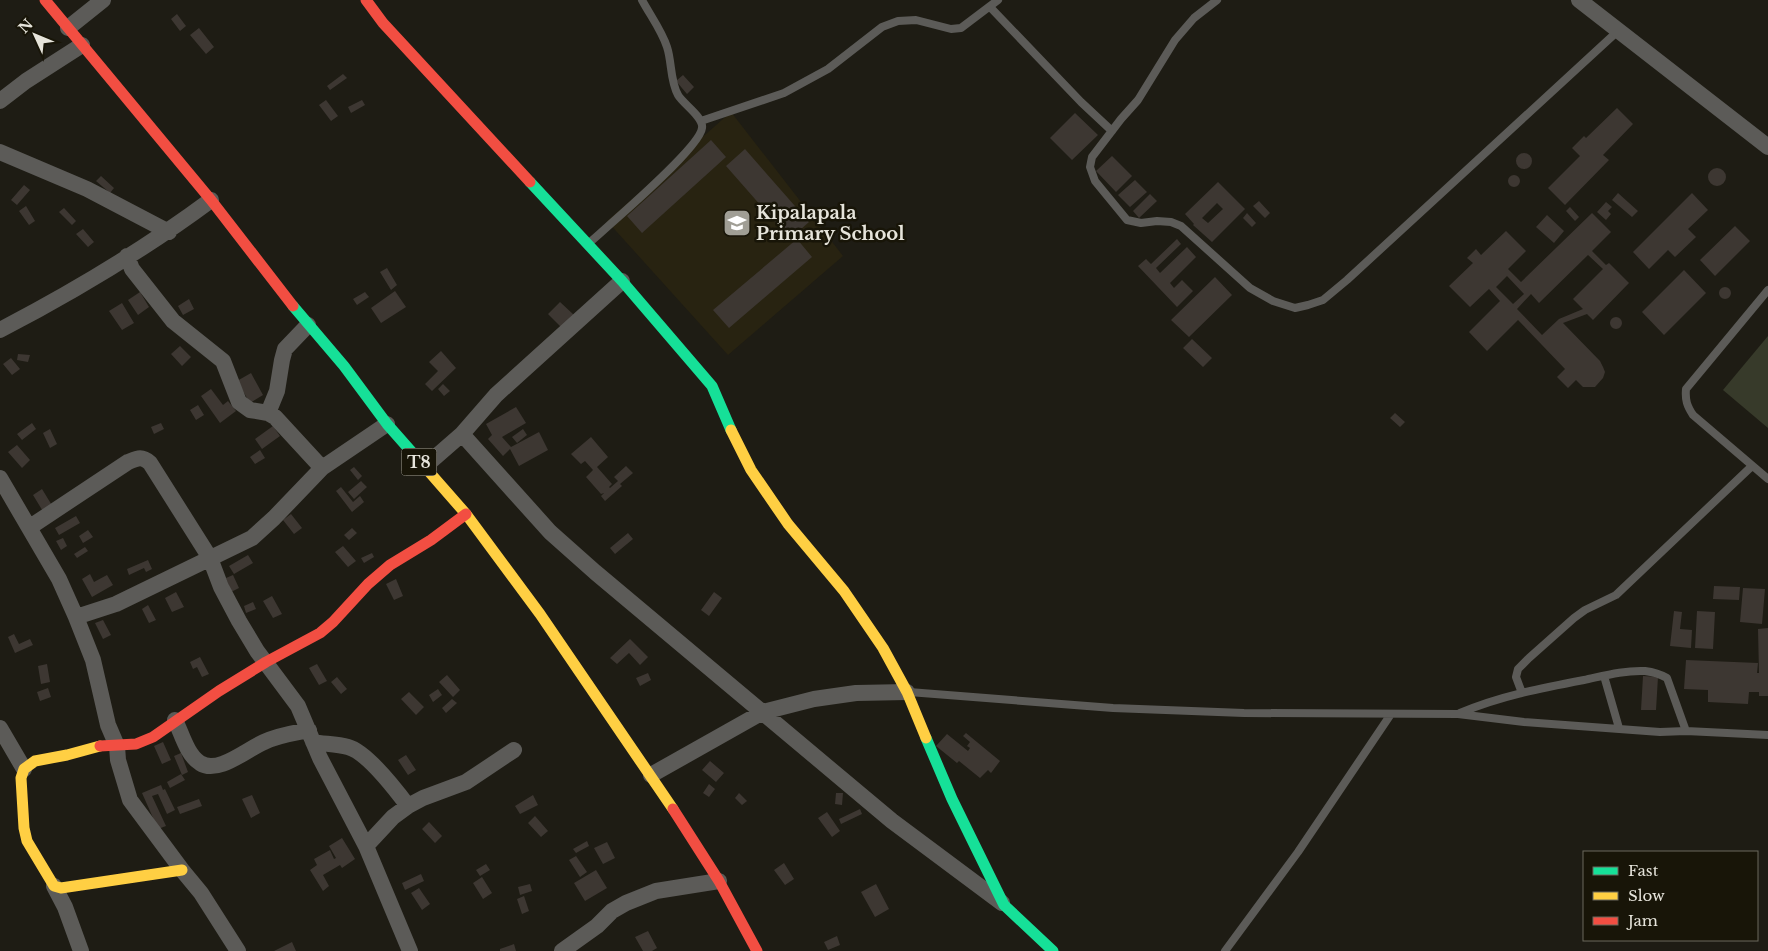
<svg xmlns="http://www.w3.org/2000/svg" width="1768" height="951" viewBox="0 0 1768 951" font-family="'Libre Baskerville',serif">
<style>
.built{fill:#282311}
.green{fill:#373a2a}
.building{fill:#3d3732;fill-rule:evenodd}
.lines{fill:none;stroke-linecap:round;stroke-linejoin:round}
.lane{stroke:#5c5b58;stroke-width:8}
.street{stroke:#5c5b58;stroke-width:16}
.fast{stroke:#16e098;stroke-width:11}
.slow{stroke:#ffcf43;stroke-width:11}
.jam{stroke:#f24e42;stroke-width:11}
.labels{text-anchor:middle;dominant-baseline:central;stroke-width:5;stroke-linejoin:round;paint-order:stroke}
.shield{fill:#181508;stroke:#a8a69c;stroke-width:1}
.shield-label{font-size:16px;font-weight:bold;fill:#e6e4db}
.poi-label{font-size:18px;font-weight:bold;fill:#e6e4db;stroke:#181508;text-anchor:start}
</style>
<rect width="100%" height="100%" fill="#1e1c14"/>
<!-- built -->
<path class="built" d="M731 112 843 256 728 355 607 221Z"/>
<!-- green -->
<path class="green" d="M1768 336V428L1723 390Z"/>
<!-- building -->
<path class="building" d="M177 14 186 26 180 31 171 19Z
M199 28 214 47 206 54 190 35Z
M343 74 347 78 330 90 327 86Z
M683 75 694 87 687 94 676 81Z
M326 100 338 116 331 121 319 105Z
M362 100 365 105 351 113 348 107Z
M1617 108 1633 124 1603 155 1609 160 1565 205 1548 188 1580 156 1572 148 1584 136 1586 138Z
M1075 113 1098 135 1072 160 1050 138Z
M711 140 726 157 642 233 627 216Z
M745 149 809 222 790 239 726 166Z
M1516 161a8 8 0 1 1 16 0a8 8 0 1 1-16 0Z
M1112 156 1132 176 1116 192 1096 171Z
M1708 177a9 9 0 1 1 18 0a9 9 0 1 1-18 0Z
M1508 181a6 6 0 1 1 12 0a6 6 0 1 1-12 0Z
M101 176 114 188 110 193 96 181Z
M1135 180 1147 192 1130 207 1118 195Z
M1218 182 1245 209 1212 242 1193 225 1194 224 1185 214ZM1217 203 1223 209 1208 223 1202 218Z
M24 185 30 190 17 205 11 200Z
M1618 193 1638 211 1632 217 1612 200Z
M1692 193 1708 210 1688 229 1696 237 1675 257 1668 250 1649 269 1633 252Z
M1150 194 1157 201 1139 218 1133 211Z
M1259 201 1270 213 1265 218 1253 206Z
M1606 202 1612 207 1608 211 1611 214 1606 220 1597 212Z
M26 206 35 221 29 225 19 211Z
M1570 207 1579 217 1575 221 1566 211Z
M64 208 76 221 72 225 59 212Z
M1247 213 1256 223 1252 227 1243 218Z
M1592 213 1611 232 1592 251 1606 265 1609 263 1629 283 1593 320 1587 314 1563 323 1600 361 1603 367 1605 372 1603 378 1595 387H1583L1576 380 1568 388 1557 377 1565 369 1518 320 1487 351 1469 332 1500 301 1489 289 1470 307 1449 286 1473 263 1467 258 1476 249 1481 255 1506 231 1526 251 1508 269 1521 282ZM1588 255 1603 269 1573 299 1583 309 1559 319 1542 335 1517 309 1531 294 1539 303ZM1507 276 1524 294 1513 304 1496 287Z
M1547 215 1564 231 1554 243 1536 227Z
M1735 226 1750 241 1715 276 1700 260Z
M83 229 94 242 88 247 76 234Z
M797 239 812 257 729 328 713 310Z
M1177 239 1181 244 1156 268 1160 273 1187 247 1196 257 1170 283 1174 288 1182 280 1193 291 1177 307 1138 266 1146 259 1151 264Z
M387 268 397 285 391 290 380 272Z
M1684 270 1706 293 1664 335 1642 312Z
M1215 277 1232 295 1189 337 1171 320Z
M1719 293a6 6 0 1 1 12 0a6 6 0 1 1-12 0Z
M395 291 406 307 381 323 371 308Z
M140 292 149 307 138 315 128 300Z
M365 292 369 297 357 305 353 299Z
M189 299 194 309 183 315 178 306Z
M560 302 574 315 562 328 548 314Z
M122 303 134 323 122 330 109 311Z
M1610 323a6 6 0 1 1 12 0a6 6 0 1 1-12 0Z
M1192 339 1212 358 1203 367 1183 348Z
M180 346 191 357 182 366 171 354Z
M441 351 456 368 432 391 425 384 438 371 429 362Z
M18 354 30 355 28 362 17 360Z
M11 358 20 369 12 375 3 364Z
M251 373 263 395 250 403 237 381Z
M443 384 450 391 444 396 438 389Z
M211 389 223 405 228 401 236 411 220 423 201 396Z
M198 405 204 415 196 420 190 410Z
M516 407 526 423 502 437 511 447 539 432 548 450 519 466 510 449 503 456 488 439 492 435 486 424Z
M1395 413 1405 422 1400 427 1390 418Z
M32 423 36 429 22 440 17 434Z
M161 423 164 429 154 434 151 427Z
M273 426 280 436 262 449 255 439Z
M50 429 57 444 50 448 43 433Z
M523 429 527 435 517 443 512 437Z
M591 437 608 457 597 467 612 484 609 487 610 488 618 481 614 477 626 466 633 473 620 484 622 486 605 501 601 496 604 493 601 494 586 477 593 470 585 461 581 464 571 454Z
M17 445 30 460 22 468 8 452Z
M260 450 265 458 255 464 250 457Z
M354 467 362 476 358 480 350 470Z
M361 481 367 487 354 499 348 492Z
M341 487 353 502 360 496 364 502 352 512 336 491Z
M42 489 53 507 44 513 33 495Z
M291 514 302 528 294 534 283 520Z
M76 516 80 523 59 535 55 528Z
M352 528 357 533 349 540 344 535Z
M88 530 93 537 83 543 79 536Z
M628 533 633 539 615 554 610 548Z
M63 538 67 546 61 550 56 541Z
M343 546 356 561 348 567 335 552Z
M85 547 88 551 77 558 74 554Z
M372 553 374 557 364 563 361 558Z
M248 555 253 563 234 574 229 566Z
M148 560 152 569 146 572 144 568 129 575 127 569Z
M90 574 94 582 107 575 113 585 92 597 82 579Z
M233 575 239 588 231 592 226 578Z
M396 579 403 596 394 600 386 584Z
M1714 586 1740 587 1739 600 1713 599Z
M1743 588 1765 589 1762 624 1740 622Z
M176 592 184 607 172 612 165 598Z
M714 592 722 598 709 616 701 610Z
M272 596 282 614 273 618 263 601Z
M253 602 256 609 246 613 244 606Z
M148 605 156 620 149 623 142 609Z
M1674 611 1682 612 1680 629 1692 630 1691 648 1670 646Z
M1697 611 1715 612 1713 649 1695 648Z
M103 620 111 635 103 639 95 623Z
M1768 628V696H1759V692H1749L1748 704 1708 702V690L1684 689 1686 660 1758 663 1757 673H1759L1758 629Z
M14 634 19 644 30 639 33 645 15 653 8 637Z
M630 639 648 657 640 665 629 653 617 664 610 658Z
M200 657 209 674 202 677 197 667 193 669 190 662Z
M47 664 50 682 41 684 38 666Z
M317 664 327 681 319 685 309 668Z
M648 673 651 680 640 686 636 678Z
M447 675 460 690 453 697 439 682Z
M1643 676 1658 677 1656 710H1641Z
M337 677 347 689 341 694 331 682Z
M48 688 51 697 40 701 37 692Z
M438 689 442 695 433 702 429 695Z
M409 692 424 707 416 715 401 699Z
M452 699 457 703 446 713 442 708Z
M966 733 1000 761 991 773 988 770 980 778 959 761 957 763 936 746 947 734 968 751 970 748 967 746 970 742 963 736Z
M163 742 171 760 162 764 154 746Z
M181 753 188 772 182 775 174 756Z
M406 755 416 770 408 775 398 760Z
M710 761 724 773 716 782 702 770Z
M181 774 185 780 170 788 167 782Z
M709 784 715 789 709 797 703 793Z
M161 785 163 790 165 789 175 810 167 814 158 794 152 796 166 826 158 829 142 793Z
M739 793 747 801 742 805 735 798Z
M836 793H843L842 805 835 804Z
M252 795 260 813 251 818 242 799Z
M533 795 538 805 520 814 515 806Z
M199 799 202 806 180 814 177 807Z
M860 809 862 814 841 824 839 819Z
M827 812 840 831 832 837 818 818Z
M535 816 548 831 541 837 528 823Z
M429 822 442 836 435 843 422 829Z
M342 838 355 859 342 868 340 865 323 875 329 886 323 891 310 870 317 865 314 859 330 850 334 859 336 858 329 846Z
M587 841 589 846 576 853 573 849Z
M607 842 615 858 603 864 594 848Z
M576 856 587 872 580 877 569 860Z
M784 863 794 879 785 885 774 870Z
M486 864 490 870 480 876 476 870Z
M596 870 607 888 585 901 574 883Z
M421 874 424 881 405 890 402 883Z
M482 877 492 893 483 899 473 883Z
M530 884 532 891 520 895 518 887Z
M876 884 889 909 875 917 861 892Z
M419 888 430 904 422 910 411 893Z
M524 896 529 911 522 914 517 899Z
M648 931 657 948 652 951H643L635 937Z
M837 936 840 945 828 950 824 942Z
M292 942 296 951H274Z
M514 944 516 951H500V949Z"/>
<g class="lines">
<!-- lane -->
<path class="lane" d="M1217 0 1194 18 1175 40 1138 100 1121 119 1092 157 1090 167 1095 181 1127 220 1141 223 1157 221 1171 222 1181 226 1250 288 1273 301 1295 308 1308 305 1323 300 1347 280 1619 30
M990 7 1081 102 1112 131
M701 121 784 93 828 69 882 27 898 21 916 20 951 29 961 28 998 0
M589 243C608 226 700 148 702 128 704 117 683 104 678 95 670 81 672 62 667 47 662 31 650 15 642 0
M1768 290 1686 389C1685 400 1687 406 1693 415L1768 479
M1604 676 1619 728
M909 692 1113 708 1244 713 1458 714 1524 722 1660 732 1686 731 1768 735
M1522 693 1516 677 1518 669 1529 658 1574 618 1585 610 1616 595 1752 466
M1460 713C1500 696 1542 688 1584 680 1603 676 1624 670 1645 671 1653 672 1660 674 1667 678L1686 731
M1225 951 1298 852 1391 714"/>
<!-- street -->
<path class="street" d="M1579 0 1768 147
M68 28 103 0
M0 101 26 81 82 45
M0 152 87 189 169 232
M127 256 132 269 173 321 223 361 239 402 250 410 268 413 275 417 322 468
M0 330C73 292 145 249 211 200
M268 413 277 391 282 360 285 349 308 325
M462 434 550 532 595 572 892 821 1002 903
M423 468 462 434 496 395 622 281
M0 478 59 579 76 617 93 660 108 725 117 746 118 760 130 800 182 870 201 893 238 951
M30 527 128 462C138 458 142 456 150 463L210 558 221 587 239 621 257 651 298 706 320 758 366 846 410 951
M76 617 116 604 252 538 274 518 322 468 387 424
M175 720C182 734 187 755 200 763 218 775 247 749 264 742 278 735 294 733 309 730
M0 728 24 769
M313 742C324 744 337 744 348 747 367 752 396 790 408 806
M651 775 763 712 814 699 856 693 907 692
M366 846 393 817 408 806 423 798 466 782 514 750
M54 886 65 907 81 951
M562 951 597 926 612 911 626 903 656 891 719 881"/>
<!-- fast -->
<path class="fast" d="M530 182 622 281 712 386 731 430
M293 306 344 366 387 424 417 458
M926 738 952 799 1004 905 1053 951"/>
<!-- slow -->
<path class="slow" d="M731 430 751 470 788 524 844 591 883 648 907 692 926 738
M417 458 466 514 540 614 673 809
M100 746 67 755 35 761 24 769 21 778 24 828 27 841 54 886 61 888 182 870"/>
<!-- jam -->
<path class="jam" d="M45 0 211 200 293 306
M366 0 383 23 530 182
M100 746 136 744 153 737 219 691 266 662 320 633 333 622 368 584 390 565 431 540 466 514
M673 809 719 881 757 951"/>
</g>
<!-- icons -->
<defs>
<symbol id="school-square" viewBox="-11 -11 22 22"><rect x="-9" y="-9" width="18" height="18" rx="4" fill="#a09e95" stroke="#181508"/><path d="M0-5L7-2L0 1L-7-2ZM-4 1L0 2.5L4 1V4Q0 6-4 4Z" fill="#fff"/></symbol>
</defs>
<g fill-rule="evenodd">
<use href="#school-square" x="721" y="207" width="32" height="32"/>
</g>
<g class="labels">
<!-- shield labels -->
<rect class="shield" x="401.5" y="448.5" width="35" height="27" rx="4"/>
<g class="shield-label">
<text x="419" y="462">T8</text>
</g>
<!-- poi labels -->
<g class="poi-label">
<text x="756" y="213">Kipalapala<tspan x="756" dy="21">Primary School</tspan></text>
</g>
</g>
<!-- legend -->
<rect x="1583" y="851" width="175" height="90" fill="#181508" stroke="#6a685c"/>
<rect x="1593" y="867" width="25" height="8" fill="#16e098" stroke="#6a685c"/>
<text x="1628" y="876" font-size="15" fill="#e6e4db">Fast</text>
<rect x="1593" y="892" width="25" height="8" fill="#ffcf43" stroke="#6a685c"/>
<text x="1628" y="901" font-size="15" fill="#e6e4db">Slow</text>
<rect x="1593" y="917" width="25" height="8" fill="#f24e42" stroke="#6a685c"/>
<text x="1628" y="926" font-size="15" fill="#e6e4db">Jam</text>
<!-- north arrow -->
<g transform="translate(35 35) rotate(314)" stroke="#181508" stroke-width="4" paint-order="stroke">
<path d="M0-4L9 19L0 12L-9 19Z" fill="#e6e4db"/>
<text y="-8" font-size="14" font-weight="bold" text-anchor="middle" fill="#e6e4db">N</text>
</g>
</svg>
